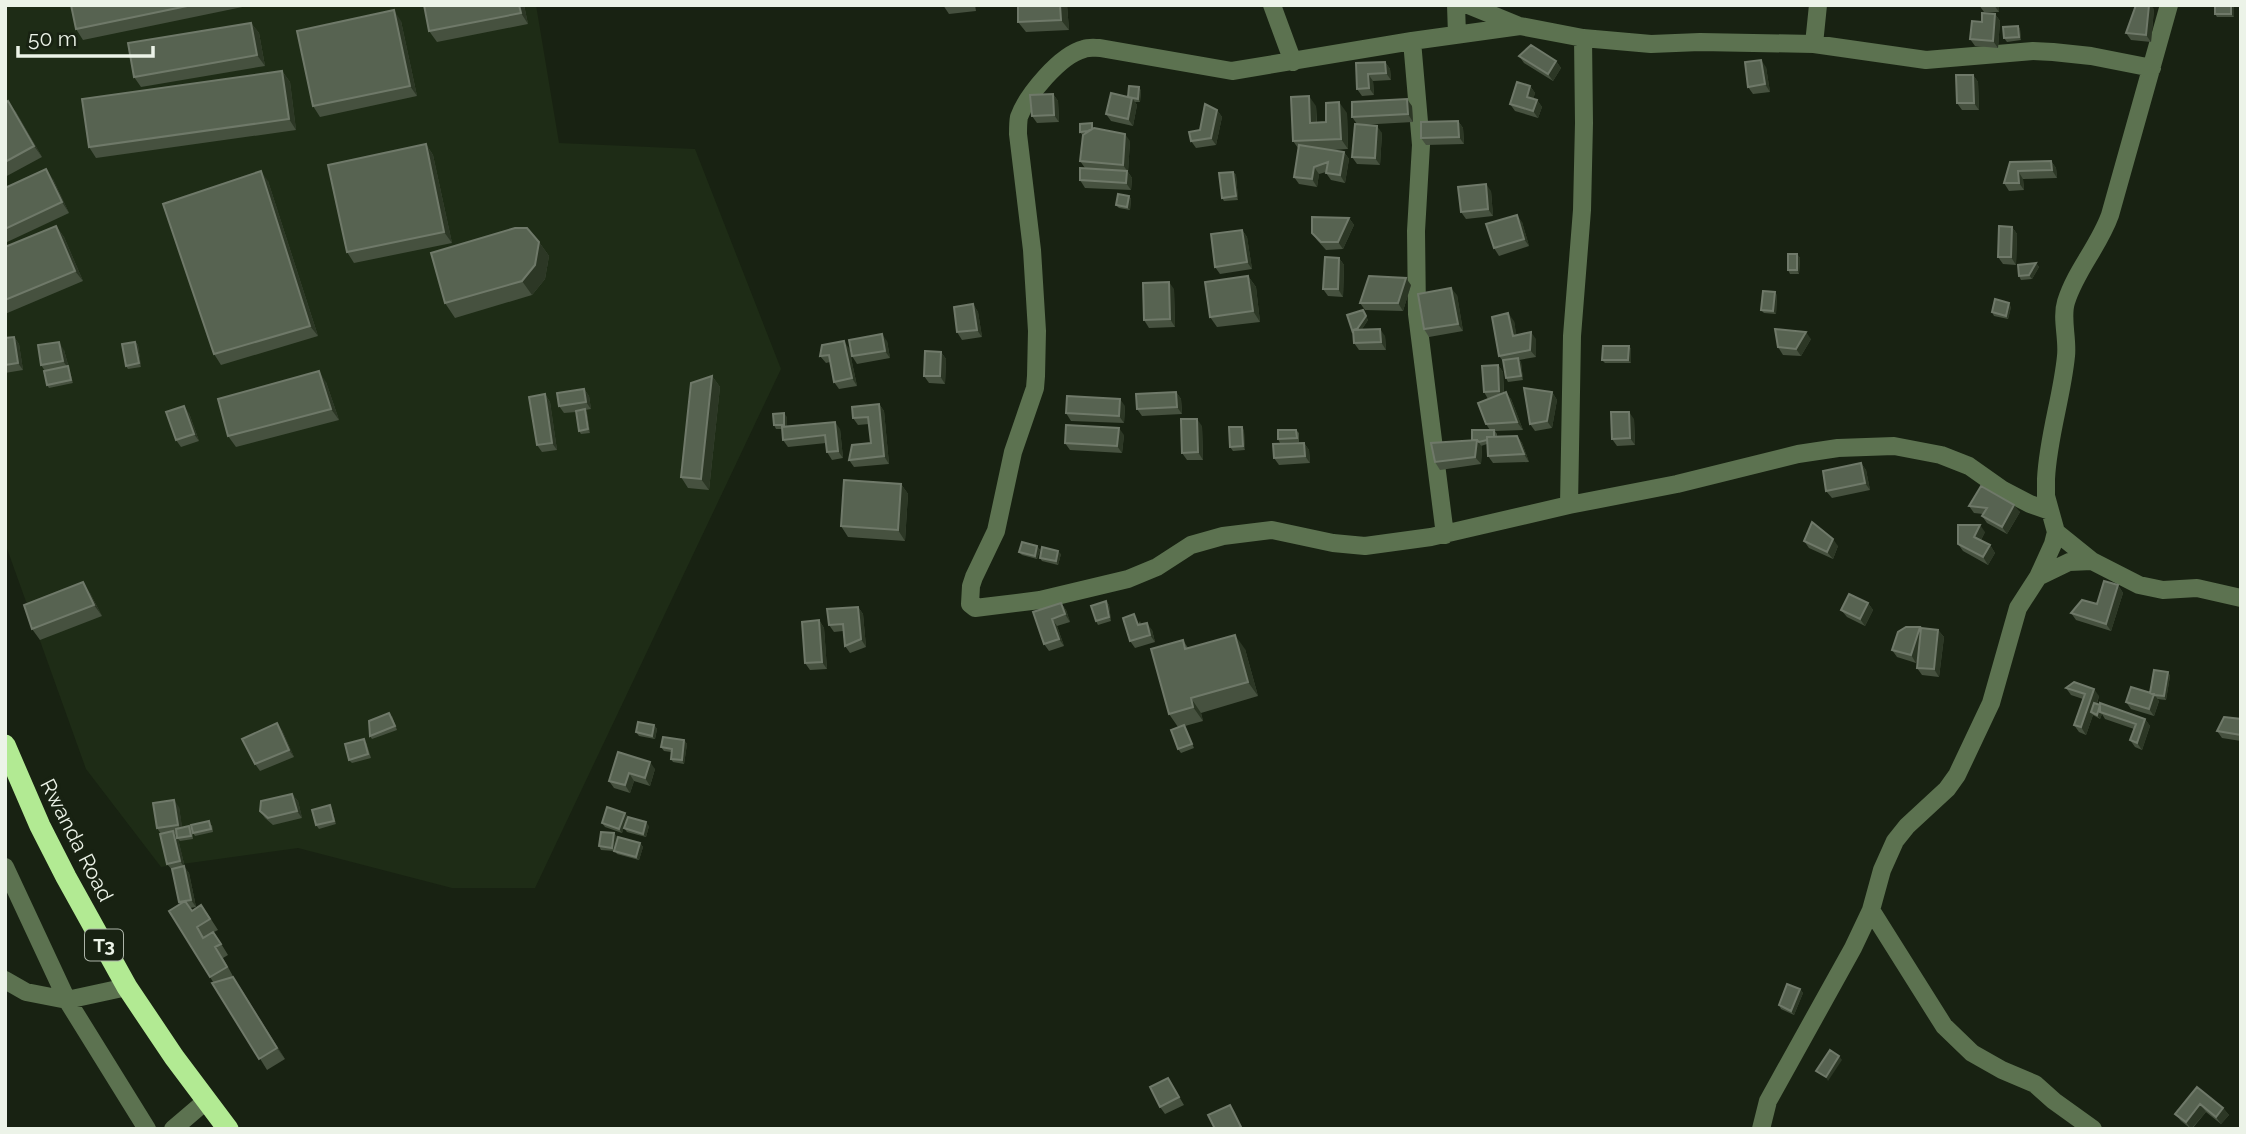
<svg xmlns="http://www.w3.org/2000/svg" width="2246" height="1134" viewBox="0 0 2246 1134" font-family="Raleway,sans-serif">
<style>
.built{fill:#1e2c16}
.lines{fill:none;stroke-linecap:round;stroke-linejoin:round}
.street{stroke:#5c7250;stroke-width:18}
.highway{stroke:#b2ea93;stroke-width:21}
.wall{fill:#46513f}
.shaded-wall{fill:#2c3725}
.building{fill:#576351;stroke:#6f7969;stroke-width:2}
.labels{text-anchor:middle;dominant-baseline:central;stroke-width:7;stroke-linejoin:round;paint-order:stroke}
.shield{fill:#182212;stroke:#acb4a8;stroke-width:2}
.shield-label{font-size:19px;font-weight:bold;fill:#ecf3e8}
.street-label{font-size:21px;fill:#ecf3e8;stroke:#182212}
</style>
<rect width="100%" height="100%" fill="#182212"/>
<!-- built -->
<path class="built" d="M5 5H536L559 143 695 149 781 369 535 888H452L298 848 161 867 86 769 5 543Z"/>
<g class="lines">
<!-- street -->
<path class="street" d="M1272 5 1293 62
M1456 5 1457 35
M1468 5 1517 25
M1412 41 1421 145 1416 231 1417 314 1445 535
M1814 44 1818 5
M1569 505 1572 336 1582 210 1584 123 1583 38
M2050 511 2030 504 2003 490 1969 466 1941 455 1894 446 1838 448 1798 454 1677 484 1569 505 1431 537 1365 546 1333 543 1272 530 1223 536 1191 545 1157 567 1128 579 1040 600 975 608 970 604 971 586 974 577 996 531 1013 452 1035 388 1036 376 1037 331 1032 250 1018 134C1018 128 1018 122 1019 117 1027 95 1060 55 1084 49 1089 47 1095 48 1100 48L1232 71 1412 41 1520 26 1583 38 1651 44 1700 42 1814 44 1926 60 2033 51 2053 52 2091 56 2152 68
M2056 532 2092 561 2139 585 2163 590 2197 588 2241 598
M2038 577 2069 562 2092 561
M5 867 67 1000 147 1129
M1871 910 1944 1026 1972 1053 2002 1070 2035 1084 2054 1101 2093 1129
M5 980 26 992 67 1000 127 987
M173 1129 207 1100
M1761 1129 1768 1101 1853 948 1871 910 1882 870 1895 841 1907 826 1947 789 1957 775 1991 703 2018 608 2038 577 2053 544 2056 532 2046 496V479C2048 437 2062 397 2066 356 2068 339 2061 318 2066 302 2076 270 2099 246 2110 215L2169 5"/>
<!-- highway -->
<path class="highway" d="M5 745 40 826 66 877 127 987 174 1057 228 1129"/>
</g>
<!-- wall -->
<path class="wall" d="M71 5H252L83 40 76 29Z
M424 5H524L528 24 437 42 429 31Z
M943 5H975L976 11 949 14Z
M1067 5 1069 30 1026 32 1018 22Z
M1979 5H1999V12H1984Z
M2232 5 2234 8V17H2217L2215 14Z
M2154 9 2151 42 2131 40 2126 33Z
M1995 14 2000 21 1998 48 1975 46 1970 39 1982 22Z
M401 21 417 96 320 117 313 106Z
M251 23 259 33 265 66 141 87 134 77Z
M2018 26 2020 29 2021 40 2007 42 2004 38Z
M1519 56 1556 61 1561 68 1553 81 1524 63Z
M1385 62 1390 69 1391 80 1373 81 1374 95 1362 96 1357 89 1356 63Z
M1766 67 1770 92 1753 94 1748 87Z
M282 71 290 82 296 130 96 158 89 147Z
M1973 75 1978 82 1979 110H1962L1957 103Z
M1530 86 1535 93 1533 99 1537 100 1542 107 1538 118 1515 111 1510 104Z
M1139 87 1141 91 1140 102H1135L1137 105 1133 126 1111 121 1106 114Z
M1053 94 1058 101 1059 122 1037 123 1032 116Z
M5 103 16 112 42 157 5 177Z
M1316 106 1317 122H1326L1347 113 1348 149 1332 150 1344 152 1349 159 1345 183 1331 180 1326 173V172L1319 174 1317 187 1299 184 1294 177 1298 148 1293 141Z
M1412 106 1413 122 1359 125 1382 133 1380 165 1357 164 1352 157 1357 124 1352 117Z
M1217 110 1222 117 1216 145 1196 148 1191 141Z
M1458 121 1463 128 1464 144 1426 145 1421 138Z
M1094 128 1130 141 1128 172 1132 178 1131 190 1085 188 1080 180 1085 168 1080 161 1083 136 1080 132Z
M426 144 433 155 452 243 354 263 347 252Z
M2051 161 2056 168 2057 178 2023 179 2024 190 2009 191 2004 183 2010 162Z
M1233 172 1236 175 1238 200 1224 201 1222 198Z
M53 179 69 213 5 243V188Z
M268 181 318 336 221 365 214 354Z
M1491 191 1493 216 1466 219 1461 212Z
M1129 196 1131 199 1130 210 1119 208 1116 205Z
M1349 218 1354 225 1343 249 1326 250 1317 240 1312 233Z
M1522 222 1529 246 1499 256 1494 248Z
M56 226 64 237 83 281 5 314V247Z
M2012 227 2017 234 2016 265 2003 264 1998 257Z
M1242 230 1247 237 1252 269 1220 274 1215 267Z
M539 242 549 256 545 279 532 295 455 318 445 303Z
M1797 254 1800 258 1799 274H1790L1788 270Z
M1339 258 1344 265 1343 297 1328 296 1323 289Z
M2036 263 2039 267 2032 279 2021 280 2019 276Z
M1248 276 1256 287 1260 322 1217 327 1210 317Z
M1411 285 1403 311 1365 310 1360 303Z
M1174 289 1175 327 1149 328 1144 320Z
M1457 295 1463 331 1429 337 1424 329Z
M1777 295 1776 314 1764 313 1761 310Z
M973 304 978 312 982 337 962 340 957 332Z
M2011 307 2008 319 1994 316 1992 312Z
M1363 310 1368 320 1362 329 1385 336 1386 350H1359L1354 343Z
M1514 321 1516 335 1536 339V357L1519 360 1521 362 1523 380 1508 382 1506 378 1503 361 1499 356Z
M14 337 19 344 23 370 5 373V338Z
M1811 339 1801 356 1783 355 1778 347Z
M887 341 890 358 857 364 852 356Z
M135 342 138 345 141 367 128 369 126 366Z
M1629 346 1631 349V363H1605L1602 360Z
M849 348 857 386 839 389 834 382 830 362 826 363 820 356Z
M64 350 73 383 49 388 47 385 45 371 41 365Z
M941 352 946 359 945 384 929 383 924 376Z
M1498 365 1503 372 1504 393 1511 399 1523 430 1495 431 1497 434V437L1517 436 1522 443 1529 462 1493 463 1488 456 1487 444 1481 446 1482 447 1481 464 1440 470 1435 462 1490 430 1486 424 1488 399 1484 392Z
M712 376 720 387 709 490 688 488 681 477Z
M326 382 339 420 236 447 228 436Z
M584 389 589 396 591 409 585 410 587 413 590 433 581 434 579 431 576 412 564 413 559 406Z
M1176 392 1181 399 1182 414 1142 416 1137 409Z
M1552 392 1557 400 1552 428 1535 431 1530 424Z
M545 394 550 402 557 450 542 452 537 445Z
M879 404 884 411 889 464 854 467 849 460 871 443 869 424 858 425 853 418Z
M1125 406 1124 423 1071 421 1066 413Z
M189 413 199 441 181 447 176 440Z
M787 417V427L840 429 843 458 832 460 827 452 826 443 788 447 783 440 782 429H776L774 425Z
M1634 419 1635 445 1617 446 1612 439Z
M1202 426 1203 460H1187L1182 453Z
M1242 427 1244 431 1245 450 1233 451 1230 447Z
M1296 430 1299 433V442L1280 443 1278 439Z
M1124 435 1122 453 1070 450 1065 443Z
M1304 443 1309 450 1310 463 1279 465 1274 458Z
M1861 463 1866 470 1870 490 1832 498 1826 491Z
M901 484 908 494 905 541 848 537 841 526Z
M1981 486 2020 512 2007 534 1987 523 1982 516 1983 514 1974 513 1969 506Z
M1985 532 1981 540 1990 545 1995 553 1988 565 1963 551 1958 544Z
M1804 541 1838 546 1833 559 1809 548Z
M1037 546 1040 550 1037 559 1022 555 1019 552Z
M1061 554 1058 565 1042 561 1040 558Z
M2118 585 2123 593 2111 631 2076 620 2071 613 2097 604Z
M90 593 102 616 40 640 32 629Z
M1106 601 1109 605 1111 621 1098 625 1096 621Z
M1061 603 1066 610 1070 622 1057 626 1064 646 1049 651 1044 644 1033 612Z
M1868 603 1873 610 1865 626 1847 617 1841 610Z
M858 607 863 614 866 647 850 653 845 646 843 631 834 632 829 625Z
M819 620 824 628 827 669 810 670 805 663Z
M1140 621 1141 625 1152 630 1155 642 1135 648 1130 641Z
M1921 628 1938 630 1944 637 1939 677 1922 675 1917 668 1918 656 1916 663 1897 657 1892 650Z
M1183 640 1188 648 1245 649 1258 696 1201 713 1203 721 1185 726 1194 748 1181 753 1178 749V727L1169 714Z
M2168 672 2170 676 2166 700 2157 699 2159 701 2154 716 2131 709 2126 702 2150 693Z
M2066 688 2099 696 2097 704 2145 719 2150 726 2142 750 2135 747 2130 740 2134 729 2105 719 2102 714 2100 719 2093 715 2086 735 2079 732 2074 725 2083 699 2071 695Z
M392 716 397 730 372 739 370 736Z
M2241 719V741L2222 738 2217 731Z
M654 725 657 729 655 739 639 736 636 732Z
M282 730 294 757 260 771 255 764Z
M684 740 687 744 684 764 673 762 671 759V752L664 751 661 747Z
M366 742 371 758 352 763 349 760Z
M618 752 655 769 650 786 634 781 630 793 614 788 609 781Z
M292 794 298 801 302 818 273 825 265 818 260 811Z
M330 805 332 809 336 824 319 829 316 825Z
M179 807 182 828 189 826 192 830 193 839 180 841 178 839 185 868 189 873 196 907 190 908 192 911 201 905 209 916 218 930 214 932 228 955 223 958 234 978 285 1059 267 1070 210 977 179 902 173 871 167 864 161 834 157 828Z
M625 813 627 816 622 833 605 827 602 823Z
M212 825 213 832 195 836 193 833Z
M649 826 646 837 627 832 624 828Z
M614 833 617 837 615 847 640 843 643 847 639 860 617 854 615 851 601 850 599 846Z
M1800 989 1803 993 1794 1015 1781 1009 1779 1005Z
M1168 1078 1184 1105 1165 1114 1160 1107Z
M2197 1087 2223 1108 2229 1115 2221 1124 2206 1112 2192 1129H2191L2181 1121 2175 1114Z"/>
<!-- shaded-wall -->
<path class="shaded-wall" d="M519 5H524L528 24 521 13Z
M1060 5H1067L1069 30 1061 20Z
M1994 5H1999V12Z
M2149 5H2151L2154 9 2151 42 2146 35Z
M2232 5 2234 8V17L2231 14Z
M394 10 401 21 417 96 410 86Z
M1995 14 2000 21 1998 48 1993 41Z
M251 23 259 33 265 66 257 55Z
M2018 26 2020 29 2021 40 2019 37Z
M1761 60 1766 67 1770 92 1765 84Z
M1556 61 1561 68 1553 81 1548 74Z
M1385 62 1390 69 1391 80 1386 73Z
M282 71 290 82 296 130 289 119Z
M1368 74 1373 81 1374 95 1369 88Z
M1973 75 1978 82 1979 110 1974 103Z
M1530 86 1535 93 1532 104 1527 97Z
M1139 87 1141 91 1140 102 1138 99Z
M1053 94 1058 101 1059 122 1054 115Z
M1309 96 1316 106 1317 133 1310 123Z
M1132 98 1137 105 1133 126 1128 119Z
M1407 99 1412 106 1413 122 1408 114Z
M1537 100 1542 107 1538 118 1533 111Z
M8 101 16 112 42 157 34 146Z
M1339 102 1347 113 1348 149 1341 139Z
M1217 110 1222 117 1216 145 1211 138Z
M1458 121 1463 128 1464 144 1459 137Z
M1377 126 1382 133 1380 165 1375 158Z
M1125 134 1130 141 1128 172 1123 165Z
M426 144 433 155 452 243 444 232Z
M1344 152 1349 159 1345 183 1340 175Z
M2051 161 2056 168 2057 178 2052 170Z
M1314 167 1319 174 1317 187 1312 179Z
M46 169 53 179 69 213 62 202Z
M261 171 268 181 318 336 310 326Z
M1127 171 1132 178 1131 190 1126 183Z
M2018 171 2023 179 2024 190 2019 183Z
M1233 172 1236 175 1238 200 1236 196Z
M1486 184 1491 191 1493 216 1488 209Z
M1129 196 1131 199 1130 210 1127 207Z
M1517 215 1522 222 1529 246 1524 239Z
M1349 218 1354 225 1343 249 1338 242Z
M56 226 64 237 83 281 75 271Z
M2012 227 2017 234 2016 265 2011 257Z
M1242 230 1247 237 1252 269 1247 262Z
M539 242 549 256 545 279 532 295 522 281Z
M1797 254 1800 258 1799 274 1797 270Z
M1339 258 1344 265 1343 297 1338 289Z
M2036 263 2039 267 2032 279 2029 275Z
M1248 276 1256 287 1260 322 1253 311Z
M1406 278 1411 285 1403 311 1398 303Z
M1169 282 1174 289 1175 327 1170 319Z
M1451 288 1457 295 1463 331 1458 324Z
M1775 292 1777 295 1776 314 1773 311Z
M2009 303 2011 307 2008 319 2006 316Z
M973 304 978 312 982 337 977 330Z
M1363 310 1368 320 1356 338 1354 335Z
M1508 313 1514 321 1518 343 1513 336Z
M1380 329 1385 336 1386 350 1381 342Z
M1531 332 1536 339V357L1530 350Z
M1806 332 1811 339 1801 356 1796 349Z
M882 334 887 341 890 358 885 351Z
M14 337 19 344 23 370 18 363Z
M844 341 849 348 857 386 852 378Z
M59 342 64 350 73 383 71 380 68 368 63 361Z
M135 342 138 345 141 367 139 363Z
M1629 346 1631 349V363L1628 360Z
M941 352 946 359 945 384 940 376Z
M1518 358 1521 362 1523 380 1521 376Z
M1498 365 1503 372 1504 399 1499 391Z
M319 371 326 382 339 420 331 409Z
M712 376 720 387 709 490 701 479Z
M584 389 589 396 591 409 586 402Z
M1176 392 1181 399 1182 414 1177 407Z
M1506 392 1511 399 1523 430 1517 422Z
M1552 392 1557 400 1552 428 1547 421Z
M545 394 550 402 557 450 552 443Z
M1120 399 1125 406 1124 423 1119 416Z
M879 404 884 411 889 464 884 456Z
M184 406 189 413 199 441 194 434Z
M585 409 587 413 590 433 588 429Z
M1629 412 1634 419 1635 445 1630 438Z
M784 413 787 417V429L784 425Z
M1197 419 1202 426 1203 460 1198 452Z
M835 422 840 429 843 458 838 451Z
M1242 427 1244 431 1245 450 1243 446Z
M1119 428 1124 435 1122 453 1117 446Z
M1517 436 1522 443 1529 462 1524 454Z
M1477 440 1482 447 1481 464 1475 457Z
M1304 443 1309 450 1310 463 1305 456Z
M1861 463 1866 470 1870 490 1865 483Z
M901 484 908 494 905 541 898 530Z
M2014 505 2020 512 2007 534 2002 527Z
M1980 525 1985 532 1979 544 1974 537Z
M1833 539 1838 546 1833 559 1827 552Z
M1990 545 1995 553 1988 565 1983 557Z
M1037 546 1040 550 1037 559 1035 556Z
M1058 551 1061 554 1058 565 1056 561Z
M83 582 90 593 102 616 94 605Z
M2118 585 2123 593 2111 631 2106 624Z
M1106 601 1109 605 1111 621 1109 617Z
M1061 603 1066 610 1070 622 1065 614Z
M1868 603 1873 610 1865 626 1860 619Z
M858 607 863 614 866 647 861 639Z
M1052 619 1057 626 1064 646 1059 639Z
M819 620 824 628 827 669 822 662Z
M1147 623 1152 630 1155 642 1150 635Z
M1920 627 1925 635 1916 663 1911 655Z
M1938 630 1944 637 1939 677 1934 669Z
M1235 635 1245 649 1258 696 1248 682Z
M2168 672 2170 676 2166 700 2164 696Z
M2094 689 2099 696 2093 714 2091 712 2093 715 2086 735 2081 727Z
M2154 694 2159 701 2154 716 2149 709Z
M1191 698 1201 713 1203 721 1193 707Z
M2101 706 2100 712 2102 714 2100 719 2097 715Z
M2145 719 2150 726 2142 750 2137 743Z
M277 723 282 730 294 757 289 750Z
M654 725 657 729 655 739 652 736Z
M684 740 687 744 684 764 682 760Z
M650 762 655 769 650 786 645 778Z
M629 773 634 781 630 793 625 785Z
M292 794 298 801 302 818 297 811Z
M174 800 179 807 183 832 178 825Z
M330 805 332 809 336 824 334 821Z
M625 813 627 816 622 833 619 829Z
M646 822 649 826 646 837 643 834Z
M173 831 178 838 185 868 180 861Z
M614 833 617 837 615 852 612 848Z
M640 843 643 847 639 860 636 857Z
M184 866 189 873 196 907 191 900Z
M233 977 240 987 285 1059 277 1048Z
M1800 989 1803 993 1794 1015 1791 1011Z
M1839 1056 1842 1060 1828 1081 1826 1077Z
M2200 1104 2206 1112 2191 1129 2186 1122Z
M1230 1105 1235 1112 1243 1129 1241 1127Z
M2223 1108 2229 1115 2221 1124 2216 1117Z"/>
<!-- building -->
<path class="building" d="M71 5H192L76 29Z
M424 5H519L521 13 429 31Z
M1018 5H1060L1061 20 1018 22Z
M2136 5H2149L2146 35 2126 33Z
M2215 5H2231V14H2215Z
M394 10 410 86 313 106 297 31Z
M1982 13 1995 14 1993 41 1970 39 1972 21 1982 22Z
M251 23 257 55 134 77 128 43Z
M2018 26 2019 37 2004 38 2003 27Z
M1531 45 1556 61 1548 74 1519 56Z
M1761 60 1765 84 1748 87 1745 62Z
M1385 62 1386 73 1368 74 1369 88 1357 89 1356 63Z
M282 71 289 119 89 147 82 99Z
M1956 75H1973L1974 103H1957Z
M1517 82 1530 86 1527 97 1537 100 1533 111 1510 104Z
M1129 86 1139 87 1138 99 1128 97Z
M1111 93 1132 98 1128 119 1106 114Z
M1053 94 1054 115 1032 116 1030 95Z
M1309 96 1310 123 1326 122V103L1339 102 1341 139 1293 141 1291 97Z
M1407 99 1408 114 1352 117V102Z
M8 101 34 146 5 162V103Z
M1205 104 1217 110 1211 138 1191 141 1189 132 1200 130Z
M1458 121 1459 137 1421 138V122Z
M1092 123V129L1088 131 1080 132V124Z
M1355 124 1377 126 1375 158 1352 157Z
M1094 128 1125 134 1123 165 1080 161 1083 135Z
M426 144 444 232 347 252 328 165Z
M1299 145 1344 152 1340 175 1326 173 1328 162 1314 167 1312 179 1294 177Z
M2051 161 2052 170 2018 171 2019 183H2004L2010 162Z
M1080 168 1127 171 1126 183 1080 180Z
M46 169 62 202 5 229V188Z
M261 171 310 326 214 354 163 204Z
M1233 172 1236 196 1222 198 1219 173Z
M1486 184 1488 209 1461 212 1458 187Z
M1118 194 1129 196 1127 207 1116 205Z
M1517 215 1524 239 1494 248 1486 224Z
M1312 217 1349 218 1338 242H1321L1312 233Z
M56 226 75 271 5 300V247Z
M1999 226 2012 227 2011 257H1998Z
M515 228H527L539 242 535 265 522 281 445 303 431 253Z
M1242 230 1247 262 1215 267 1211 234Z
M1788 254H1797V270H1788Z
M1325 257 1339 258 1338 289H1323Z
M2036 263 2029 275 2019 276 2018 265Z
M1248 276 1253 311 1210 317 1205 282Z
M1369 276 1406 278 1398 303H1360Z
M1169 282 1170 319 1144 320 1143 283Z
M1451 288 1458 324 1424 329 1418 294Z
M1763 291 1775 292 1773 311 1761 310Z
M1995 299 2009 303 2006 316 1992 312Z
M973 304 977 330 957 332 954 307Z
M1363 310 1366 316 1357 329 1353 330V333L1347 315Z
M1508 313 1513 336 1531 332 1530 350 1499 356 1492 317Z
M1380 329 1381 342 1354 343 1353 330Z
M1775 329 1806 332 1796 349 1778 347Z
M882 334 885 351 852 356 849 340Z
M14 337 18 363 5 365V338Z
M844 341 852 378 834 382 829 355 820 356 822 345Z
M59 342 63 361 41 365 38 345Z
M135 342 139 363 126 366 122 344Z
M1603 346H1629L1628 360H1602Z
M925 351 941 352 940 376H924Z
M1518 358 1521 376 1506 378 1503 360Z
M1498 365 1499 391 1484 392 1482 366Z
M68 366 71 380 47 385 44 371Z
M319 371 331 409 228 436 218 399Z
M712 376 701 479 681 477 691 383Z
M1524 388 1552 392 1547 421 1530 424Z
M584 389 586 402 559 406 557 393Z
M1176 392 1177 407 1137 409 1136 394Z
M1506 392 1517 422 1486 424 1478 403Z
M545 394 552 443 537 445 529 397Z
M1067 396 1120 399 1119 416 1066 413Z
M879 404 884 456 849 460 852 445 871 443 868 417 853 418 852 407Z
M184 406 194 434 176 440 166 412Z
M585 409 588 429 579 431 576 411Z
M1611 412H1629L1630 438 1612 439Z
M784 413V425H774L773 414Z
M1181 419H1197L1198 452 1182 453Z
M835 422 838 451 827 452 825 435 783 440 782 427Z
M1066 425 1119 428 1117 446 1065 443Z
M1229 427H1242L1243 446 1230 447Z
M1278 430H1296L1297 438 1278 439Z
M1472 430H1494V437H1487V440L1479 442 1477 440H1472Z
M1517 436 1524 454 1488 456 1487 437Z
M1477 440 1475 457 1435 462 1431 443Z
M1304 443 1305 456 1274 458 1273 444Z
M1861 463 1865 483 1826 491 1823 471Z
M844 480 901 484 898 530 841 526Z
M1981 486 2014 505 2002 527 1982 516 1987 508 1969 506Z
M1812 522 1833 539 1827 552 1804 541Z
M1958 525H1980L1974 537 1990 545 1983 557 1958 544Z
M1022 542 1037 546 1035 556 1019 552Z
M1042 547 1058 551 1056 561 1040 558Z
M2104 581 2118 585 2106 624 2071 613 2082 600 2097 604Z
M83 582 94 605 32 629 24 605Z
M1849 594 1868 603 1860 619 1841 610Z
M1106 601 1109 617 1096 621 1091 606Z
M1061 603 1065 614 1052 619 1059 639 1044 644 1033 612Z
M858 607 861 639 845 646 843 624 829 625 827 609Z
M1134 614 1138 625 1147 623 1150 635 1130 641 1123 618Z
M819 620 822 662 805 663 802 622Z
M1906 627H1920L1911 655 1892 650 1898 632Z
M1921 628 1938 630 1934 669 1917 668Z
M1235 635 1248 682 1191 698 1193 707 1169 714 1151 649 1183 640 1185 649Z
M2154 670 2168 672 2164 696 2154 695 2150 693Z
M2074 682 2094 689 2081 727 2074 725 2085 694 2066 688Z
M2131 687 2154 694 2149 709 2126 702Z
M2094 703 2100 705 2097 715 2091 712Z
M2100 703 2145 719 2137 743 2130 740 2136 724 2100 712Z
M389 713 395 726 370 736 369 721Z
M2224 717 2241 719V735L2217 731Z
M638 722 654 725 652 736 636 732Z
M277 723 289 750 255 764 242 739Z
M1184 725 1192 744 1178 749 1171 730Z
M663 737 684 740 682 760 671 759 672 749 661 747Z
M364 739 368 754 349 760 345 744Z
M618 752 650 762 645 778 629 773 625 785 609 781Z
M292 794 297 811 268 818 260 811 261 801Z
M174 800 178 825 157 828 153 803Z
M330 805 334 821 316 825 312 810Z
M607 807 625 813 619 829 602 823Z
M628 817 646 822 643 834 624 828Z
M209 821 211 829 193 833 191 825Z
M189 826 191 836 177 838 176 829Z
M173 831 180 861 167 864 160 834Z
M601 832 614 833 612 848 599 846Z
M618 837 640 843 636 857 614 851Z
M184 866 191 900 179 902 172 869Z
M185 901 192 911 201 905 210 919 197 927 203 938 213 932 221 944 215 947 227 967 210 977 169 911Z
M233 977 277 1048 259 1059 212 983Z
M1787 984 1800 989 1791 1011 1779 1005Z
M1830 1050 1839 1056 1826 1077 1816 1071Z
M1168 1078 1179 1097 1160 1107 1150 1087Z
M2197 1087 2223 1108 2216 1117 2200 1104 2186 1122 2175 1114Z
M1230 1105 1241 1127 1236 1129H1215L1208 1115Z"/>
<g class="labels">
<!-- shield labels -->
<rect class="shield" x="85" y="929.5" width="38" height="31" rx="5"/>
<g class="shield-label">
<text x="104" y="945">T3</text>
</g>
<!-- street labels -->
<g class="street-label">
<text transform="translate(77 840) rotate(63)">Rwanda Road</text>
</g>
</g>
<!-- border -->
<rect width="2246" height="1134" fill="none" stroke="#ecf3e8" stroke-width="14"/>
<!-- scale -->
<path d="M18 46v10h135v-10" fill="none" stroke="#ecf3e8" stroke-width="3.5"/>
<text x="28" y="46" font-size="21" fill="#ecf3e8" stroke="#182212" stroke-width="5" paint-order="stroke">50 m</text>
</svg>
